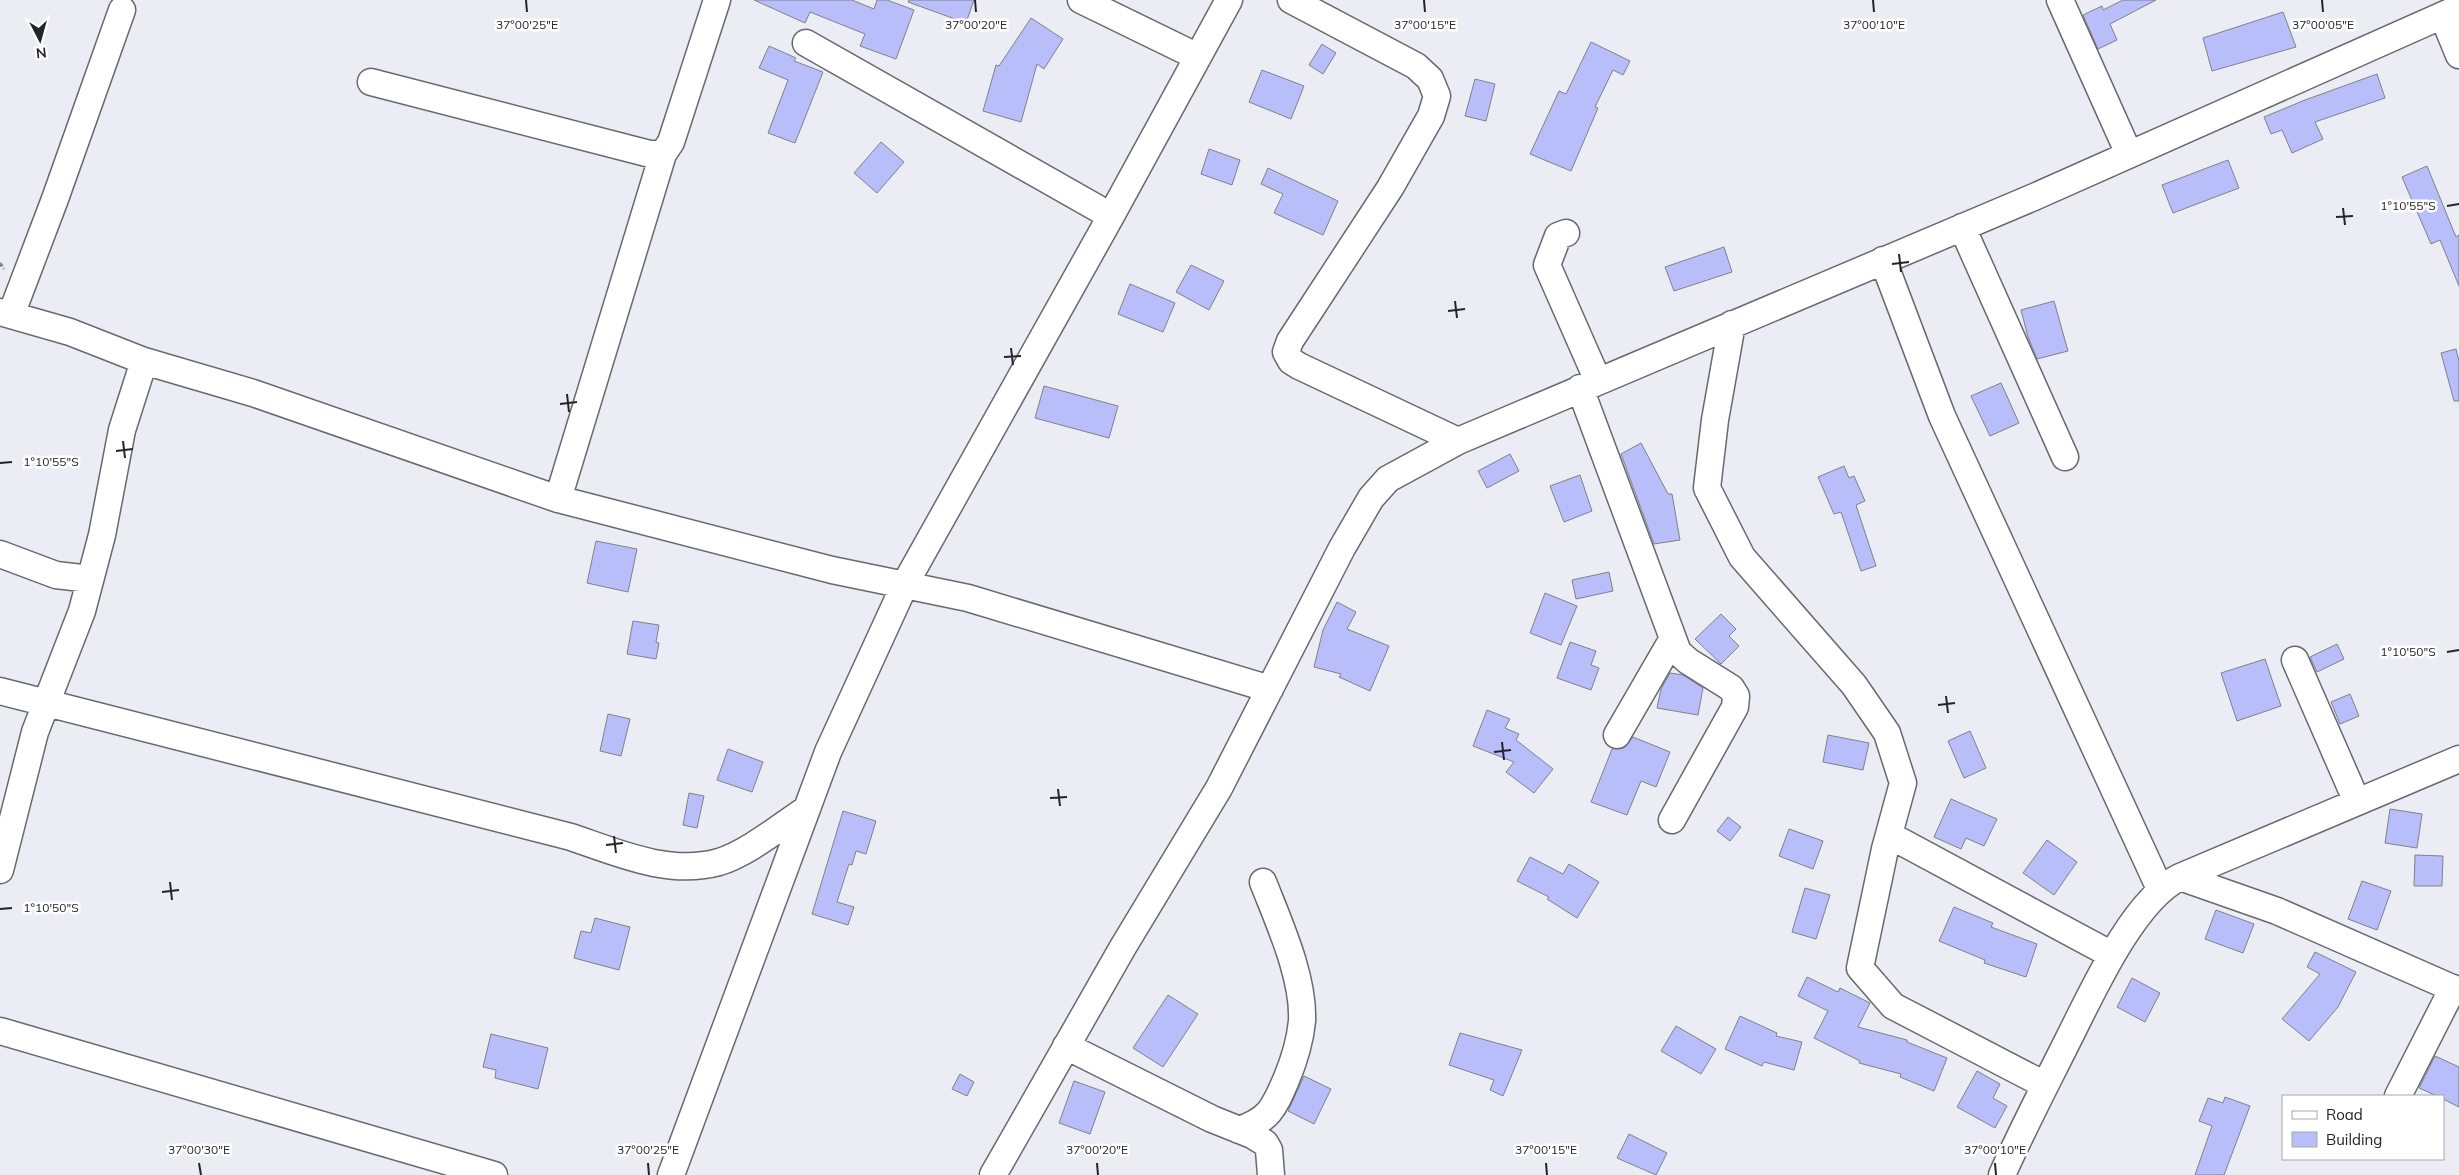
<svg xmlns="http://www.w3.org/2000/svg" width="2459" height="1175" viewBox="0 0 2459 1175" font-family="Mulish,sans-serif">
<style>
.building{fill:#b7befa;stroke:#808187}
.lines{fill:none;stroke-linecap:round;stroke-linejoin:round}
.minor-casing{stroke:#68696f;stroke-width:29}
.path{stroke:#828287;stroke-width:3;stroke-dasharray:4 2.5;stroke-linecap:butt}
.minor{stroke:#fff;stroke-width:26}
.ticks{fill:none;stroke:#242427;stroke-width:2}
.ticks-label{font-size:12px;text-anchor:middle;fill:#242427;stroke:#fff;stroke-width:5;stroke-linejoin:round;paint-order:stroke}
</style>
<rect width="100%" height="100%" fill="#ecedf4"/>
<!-- building -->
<path class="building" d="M754 0H852L874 9 877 0H887L914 10 896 59 860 46 865 34 810 12 805 23Z
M909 0H974L966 23 908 2Z
M2123 0H2156L2110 24 2117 40 2098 49 2083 15 2102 6 2103 10Z
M2283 12 2296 47 2212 71 2203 38Z
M1031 18 1063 39 1044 69 1037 64 1021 122 983 111 996 65 999 66Z
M1591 42 1630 61 1623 75 1613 70 1595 107 1598 108 1571 171 1530 154 1559 91 1566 94Z
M1322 44 1336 53 1323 74 1309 65Z
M769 46 796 58 794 61 823 72 795 143 768 133 788 80 759 68Z
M1262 70 1304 86 1291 119 1249 102Z
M2377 74 2385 98 2315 122 2323 139 2292 153 2282 130 2271 134 2264 117 2305 100Z
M1475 79 1495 84 1486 121 1465 116Z
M881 142 904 162 877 193 854 173Z
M1209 149 1240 160 1232 185 1201 174Z
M2228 160 2239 188 2173 213 2162 185Z
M2427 166 2456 237 2459 235V286L2440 240 2431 244 2402 177Z
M1268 168 1338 201 1323 235 1274 213 1283 194 1261 184Z
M1724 247 1732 272 1674 291 1665 267Z
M1191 265 1224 281 1209 310 1176 292Z
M1130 284 1175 303 1163 332 1118 314Z
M2054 301 2068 351 2037 359 2028 337 2021 310Z
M2456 349 2459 361V401H2454L2441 353Z
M2001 383 2019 423 1990 436 1971 396Z
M1044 386 1118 406 1109 438 1035 418Z
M1641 443 1668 494H1672L1680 540 1654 544 1621 454Z
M1510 454 1519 471 1487 488 1478 471Z
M1844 466 1849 478 1854 476 1865 501 1856 505 1876 566 1861 571 1841 512 1834 514 1818 477Z
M1580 475 1592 511 1564 522 1550 486Z
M596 541 637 549 628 592 587 583Z
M1609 572 1613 591 1576 599 1572 580Z
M1545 593 1577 606 1561 645 1530 633Z
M1337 602 1356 612 1347 629 1389 646 1370 691 1339 677 1341 674 1314 667 1323 630Z
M1721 614 1736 629 1729 636 1739 646 1721 664 1695 639Z
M633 621 659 625 656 642 659 643 656 659 627 654Z
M1570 642 1596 651 1591 665 1599 668 1591 690 1557 678Z
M2337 644 2344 659 2317 672 2310 657Z
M2265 659 2281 706 2237 721 2221 673Z
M1670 673 1683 675 1703 688 1698 715 1657 708 1661 689Z
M2350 694 2359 716 2340 724 2331 702Z
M1487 710 1510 719 1505 728 1519 734 1516 740 1553 769 1534 793 1506 772 1514 762 1473 746Z
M608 714 630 719 621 756 600 751Z
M1970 731 1986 768 1964 778 1948 741Z
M1828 735 1869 743 1863 770 1823 762Z
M1633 737 1670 752 1656 787 1641 781 1627 815 1591 802 1612 749 1624 748Z
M728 749 763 762 752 792 717 780Z
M689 793 704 796 697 828 683 825Z
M1951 799 1997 819 1984 846 1966 838 1961 849 1934 837Z
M2390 809 2422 814 2417 848 2385 843Z
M843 811 876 821 866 854 856 851 852 865 849 864 837 902 854 907 848 925 812 914Z
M1728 817 1741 827 1730 841 1717 831Z
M1789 829 1823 841 1813 869 1779 856Z
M2047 840 2077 862 2054 895 2023 873Z
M2415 855 2443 856 2442 886H2414Z
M1530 857 1563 874 1569 864 1599 882 1577 918 1547 899 1549 897 1517 881Z
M2362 881 2391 891 2377 930 2348 919Z
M1805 888 1830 895 1816 939 1792 932Z
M1954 907 1993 923 1991 927 2037 944 2026 977 1984 963 1985 960 1939 941Z
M2216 910 2254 924 2243 953 2205 939Z
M595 918 630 927 619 970 574 958 581 931 591 933Z
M2315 952 2356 972 2338 1007 2309 1041 2282 1019 2320 974 2307 967Z
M1807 977 1838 992 1840 988 1870 1003 1858 1027 1907 1040V1042L1947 1058 1934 1091 1900 1077 1901 1074 1859 1063 1860 1061 1814 1038 1828 1011 1798 996Z
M2132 978 2160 993 2145 1022 2117 1007Z
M1168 995 1198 1014 1163 1067 1133 1048Z
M1740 1016 1777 1033 1776 1036 1802 1042 1794 1070 1764 1062 1762 1066 1725 1049Z
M1676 1026 1716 1049 1701 1074 1661 1051Z
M1460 1033 1522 1050 1503 1096 1490 1090 1494 1080 1449 1065Z
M491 1034 548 1048 538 1089 495 1078 496 1070 483 1067Z
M2435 1056 2459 1067V1107L2443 1099V1096H2437L2419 1088Z
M1977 1071 2000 1084 1993 1098 2007 1106 1995 1128 1957 1107Z
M960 1074 974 1082 967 1096 952 1089Z
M1304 1076 1331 1089 1314 1124 1288 1111Z
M1074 1081 1105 1092 1090 1134 1059 1123Z
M2225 1097 2250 1106 2224 1175H2195L2212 1126 2199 1121 2208 1098 2223 1103Z
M1629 1134 1667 1153 1656 1175 1617 1158Z"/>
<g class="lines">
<defs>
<path id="minor" d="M1081 0 1198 57
M1291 0 1416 66 1430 79 1437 96 1431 116 1390 188 1290 341 1286 352 1291 361 1299 366 1458 441
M2060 0 2129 154
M2443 16 2459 55
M806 43 1111 216
M371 82 650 154H663L671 142 717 0
M1962 227 2065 457
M1566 233 1558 236 1547 265 1598 381
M1883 260 1942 416 2160 889
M0 312 70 332 144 361
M11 315 55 199 122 10
M1732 324 1715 420 1707 488 1742 557 1854 685 1887 733 1903 783 1885 849 1860 968 1893 1006 2045 1085
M1580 388 1678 652 1688 661 1731 688 1736 696 1735 707 1672 820
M558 499 663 154
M0 554 56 575 90 579
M2295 660 2357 802
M0 691 571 837C618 853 669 876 719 862 748 853 781 826 807 809
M1617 735 1672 640
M1889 835 2112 955
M0 870 35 732 82 611 102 535 122 430 144 361 253 393 558 499 832 570 968 598 1270 689
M2180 877 2277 911 2459 991
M0 1031 494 1175
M1066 1046 1212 1119 1252 1135 1265 1143 1269 1150 1271 1175
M2398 1096 2453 988
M1239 1130C1269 1120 1274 1108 1286 1080 1294 1061 1300 1042 1302 1021 1304 977 1279 923 1263 882
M671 1175 828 752 905 584 1111 216 1229 0
M993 1175 1123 947 1219 788 1342 548 1371 498 1388 479 1458 441 2034 197 2459 8
M2002 1175C2022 1130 2045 1086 2067 1042 2091 995 2132 901 2180 877L2459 759"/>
</defs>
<!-- minor casing -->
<use href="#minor" class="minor-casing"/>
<!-- path -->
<path class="path" d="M0 263 4 269"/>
<!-- minor -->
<use href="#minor" class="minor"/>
</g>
<!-- ticks -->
<path class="ticks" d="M526 0 527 12M975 0 976 12M1424 0 1425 12M1873 0 1874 12M2322 0 2323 12M2447 206 2459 204M2343 208 2345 225M2336 217 2353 216M1899 254 1901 272M1892 264 1909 262M1455 301 1457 318M1448 311 1465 309M1011 348 1013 365M1004 357 1021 356M567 394 569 412M560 404 577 402M123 441 125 458M116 451 133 449M0 463 12 462M2447 652 2459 650M1946 696 1948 713M1938 705 1955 703M1502 742 1504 760M1494 752 1511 750M1058 789 1060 806M1050 798 1067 797M614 836 616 853M606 845 623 843M170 882 172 900M162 892 179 890M0 909 12 908M199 1163 201 1175M648 1163 649 1175M1097 1163 1098 1175M1546 1163 1547 1175M1995 1163 1996 1175"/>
<g class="ticks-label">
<text x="527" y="29">37°00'25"E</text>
<text x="976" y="29">37°00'20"E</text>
<text x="1425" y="29">37°00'15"E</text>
<text x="1874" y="29">37°00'10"E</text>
<text x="2323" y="29">37°00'05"E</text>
<text x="2408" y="210">1°10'55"S</text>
<text x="51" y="466">1°10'55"S</text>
<text x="2408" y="656">1°10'50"S</text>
<text x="51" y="912">1°10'50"S</text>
<text x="199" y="1154">37°00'30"E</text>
<text x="648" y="1154">37°00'25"E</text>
<text x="1097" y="1154">37°00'20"E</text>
<text x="1546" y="1154">37°00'15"E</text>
<text x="1995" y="1154">37°00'10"E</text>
</g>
<!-- legend -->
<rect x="2282" y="1095" width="162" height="65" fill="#ffffff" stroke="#a7a7a9"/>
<rect x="2292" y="1111" width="25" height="8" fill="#ffffff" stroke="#a7a7a9"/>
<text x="2326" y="1120" font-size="15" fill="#242427">Road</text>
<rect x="2292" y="1132" width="25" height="15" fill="#b7befa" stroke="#a7a7a9"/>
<text x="2326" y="1145" font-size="15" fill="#242427">Building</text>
<!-- north arrow -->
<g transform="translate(40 40) rotate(174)" stroke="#ffffff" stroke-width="4" paint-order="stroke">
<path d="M0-4L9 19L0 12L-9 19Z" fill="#242427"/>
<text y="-8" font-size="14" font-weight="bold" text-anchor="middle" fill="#242427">N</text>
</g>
</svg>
